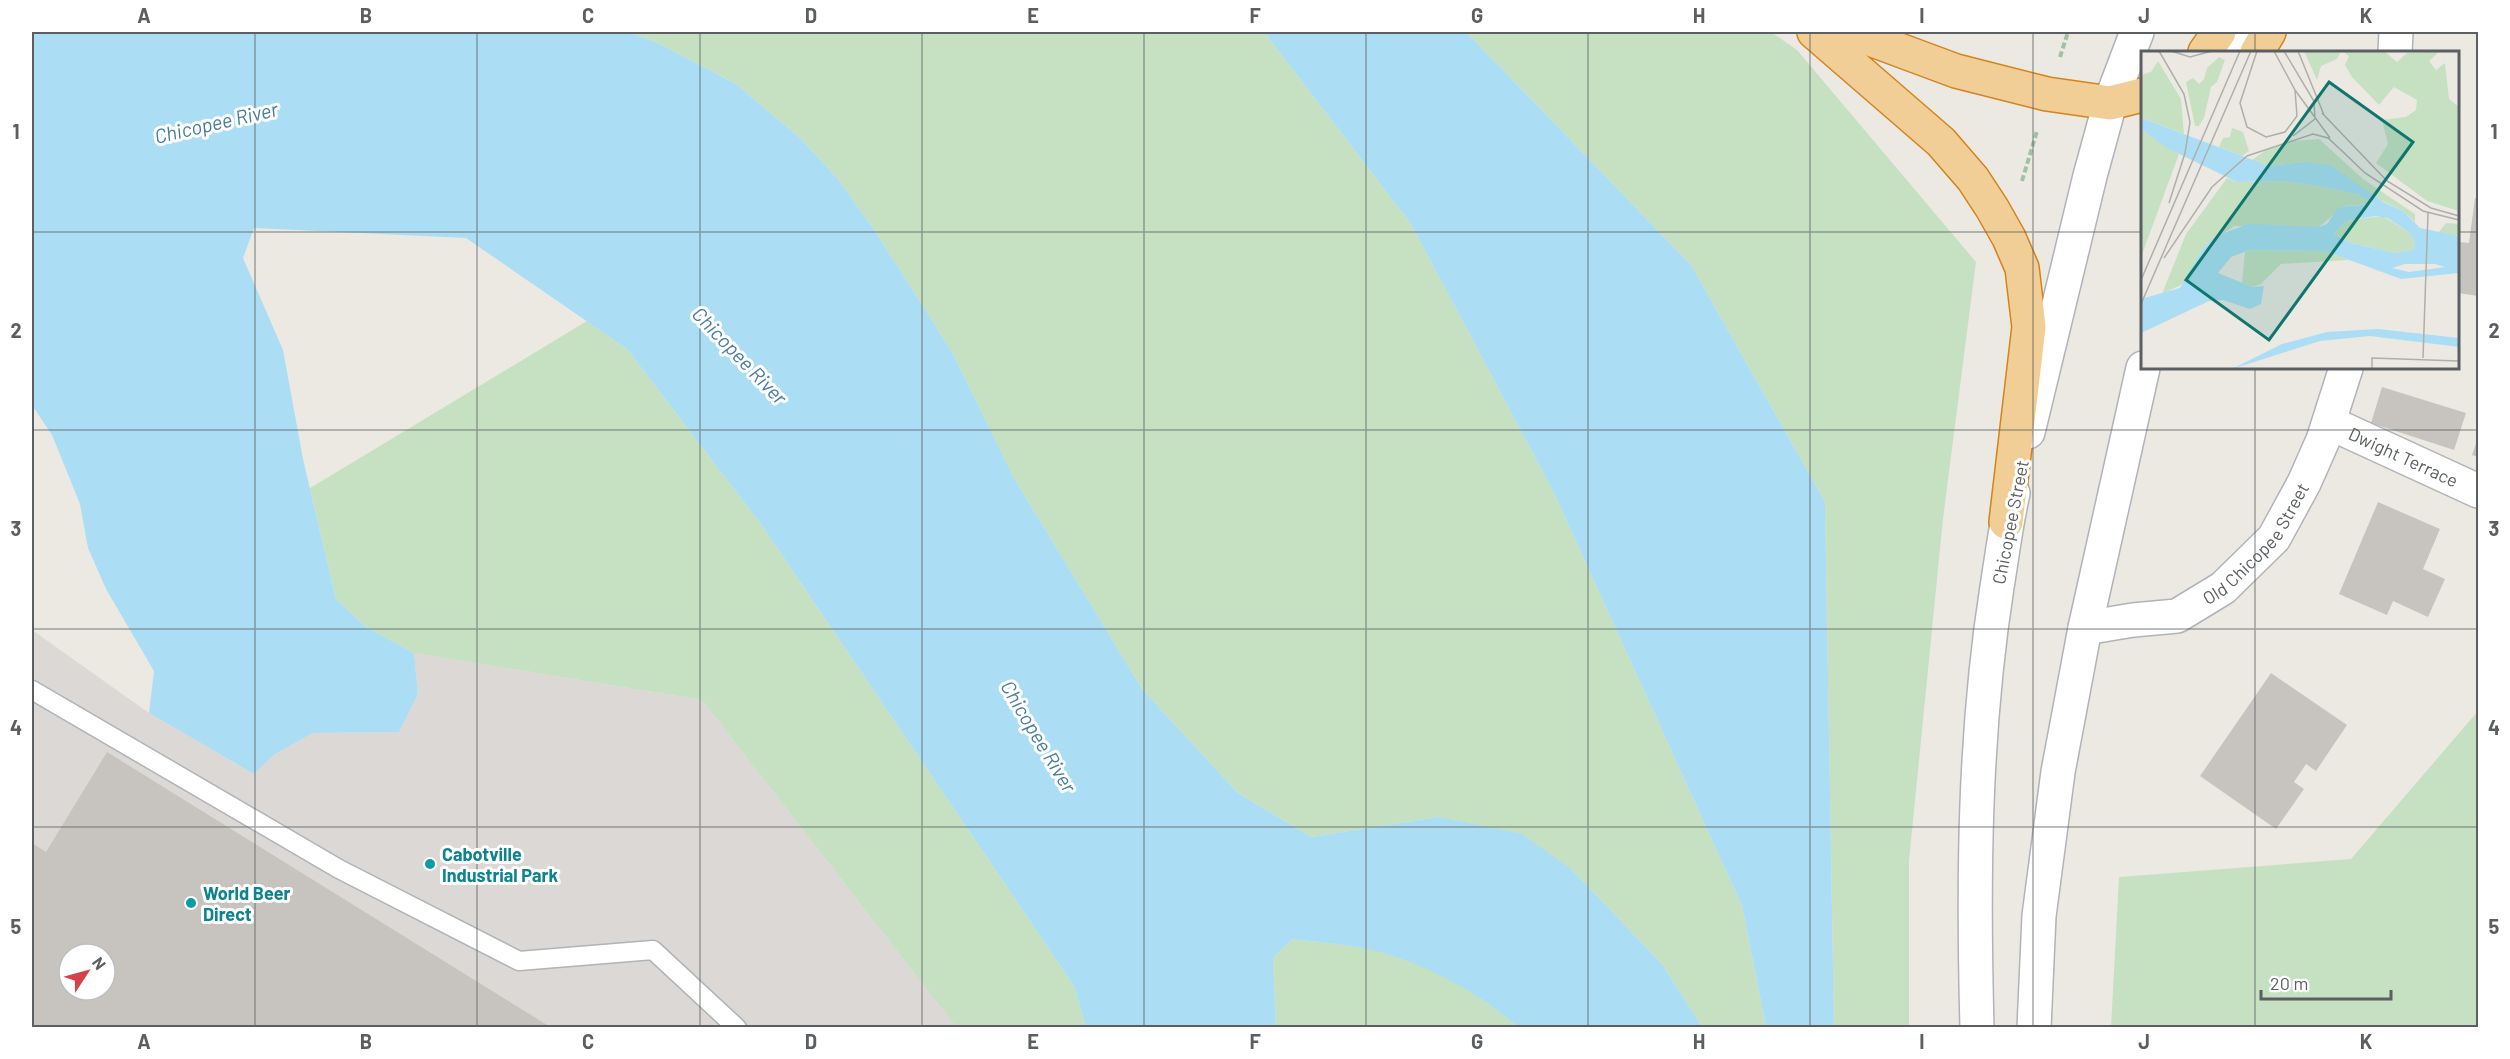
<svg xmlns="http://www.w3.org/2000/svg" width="2510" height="1059" viewBox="0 0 2510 1059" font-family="Barlow,sans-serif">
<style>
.industrial{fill:#dbd8d5;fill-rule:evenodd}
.green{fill:#c6e1c2}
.water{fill:#abdef4}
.building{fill:#c7c4c0;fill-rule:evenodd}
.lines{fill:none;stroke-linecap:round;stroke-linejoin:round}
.service-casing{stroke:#b0b4b7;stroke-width:21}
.minor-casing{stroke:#b0b4b7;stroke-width:36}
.secondary-casing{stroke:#b0b3b7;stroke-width:36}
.motorway-casing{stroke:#d4831b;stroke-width:36}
.path{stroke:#9ec3a4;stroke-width:4;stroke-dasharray:6 3;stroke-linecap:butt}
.service{stroke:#fff;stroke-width:18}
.minor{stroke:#fff;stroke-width:33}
.secondary{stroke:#fff;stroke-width:33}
.motorway{stroke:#f0ce96;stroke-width:33}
.grid{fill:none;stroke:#5b5f62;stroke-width:1.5;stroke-opacity:0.55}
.culture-dot{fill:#0f9aa8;stroke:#fff;stroke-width:2}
.labels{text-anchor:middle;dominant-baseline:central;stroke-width:6;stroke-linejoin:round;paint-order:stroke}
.street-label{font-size:18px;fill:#5b5f62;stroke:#fff}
.culture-label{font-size:18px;font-weight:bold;fill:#0d838f;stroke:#fff;text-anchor:start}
.water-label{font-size:20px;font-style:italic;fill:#477b9c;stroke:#fff}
.inset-road{fill:none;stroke:#aeaeab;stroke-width:1.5}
.view{fill:#0f766e;fill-opacity:0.15;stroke:#0f766e;stroke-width:3}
.inset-edge{fill:none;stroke:#5b5f62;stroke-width:3}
.neatline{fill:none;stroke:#5b5f62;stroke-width:2}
.grid-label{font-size:20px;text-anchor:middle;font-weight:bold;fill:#5b5f62}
</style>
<rect width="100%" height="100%" fill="#ece9e3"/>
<!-- industrial -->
<path class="industrial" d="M32 630 149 713 254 774 275 754 313 733 399 732 418 694 414 653 702 700 956 1027H32ZM69 954H105V990H69Z"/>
<!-- green -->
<path class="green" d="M628 32H1264L1411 224 1554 493 1742 906 1766 1027H1702L1662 964 1572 870 1439 817 1311 837 1238 793 1142 689 1014 478 952 352 873 228 837 178 801 139 736 84 658 43Z
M1466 32H1771L1797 50 1976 262 1943 519 1909 861V1027H1834L1825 502 1691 265Z
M587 321 627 349 763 527 1074 986 1086 1027H956L702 700 414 653 366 627 336 599 310 488Z
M2478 711V1027H2111L2119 877 2351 859Z
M1292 939C1322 943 1354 944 1383 952 1432 966 1480 994 1518 1027H1276L1273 958Z"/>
<!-- water -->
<path class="water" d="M32 32H628L658 43 736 84 801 139 837 178 873 228 952 352 1014 478 1142 689 1238 793 1311 837 1439 817 1522 834 1572 870 1662 964 1702 1027H1518C1480 994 1432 967 1383 953 1354 944 1322 943 1292 939L1273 958 1276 1027H1086L1074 986 763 527 627 349 466 238 254 228 243 258 283 350 303 459 336 599 366 627 414 653 418 694 399 732 313 733 275 754 254 774 149 713 154 671 106 589 88 548 80 504 52 435 32 405Z
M1264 32H1466L1691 265 1825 502 1834 1027H1766L1742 906 1554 493 1411 224Z"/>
<!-- building -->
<path class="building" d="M2475 198 2478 199V296L2458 293 2460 242 2469 243Z
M2382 387 2466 413 2454 450 2371 423Z
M2478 438V457L2472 455Z
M2378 502 2440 529 2423 569 2445 579 2428 617 2393 601 2387 615 2339 594Z
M2271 673 2347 725 2316 771 2306 764 2294 782 2304 789 2276 829 2200 776Z
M107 752 552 1028H32V843L46 852ZM69 954H105V990H69Z"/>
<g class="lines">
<defs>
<path id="service" d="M32 690 339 869 519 961 653 950 737 1028"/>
<g id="minor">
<path d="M2395 52 2396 32"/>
<path id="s1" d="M2330 423 2478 491"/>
<path id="s2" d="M2085 628 2133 620 2177 616 2223 588 2274 538 2304 483 2323 440 2346 368"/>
</g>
<path id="secondary" d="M2229 52 2235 32
M2028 432 2090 176 2110 103 2137 32
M1977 1028C1973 880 1974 734 1997 587 2002 556 2006 524 2013 493
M2034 1028 2039 916 2058 772 2085 628 2143 368"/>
<path id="motorway" d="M1814 32 1941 142 1973 179 1992 208 2009 238 2022 268 2029 327 2006 522
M1851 32 1956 71 2047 94 2110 103 2142 95
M2205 52 2219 32
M2257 52 2269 32"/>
</defs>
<!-- service casing -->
<use href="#service" class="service-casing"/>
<!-- minor casing -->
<use href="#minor" class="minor-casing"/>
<!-- secondary casing -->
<use href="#secondary" class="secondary-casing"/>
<!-- motorway casing -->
<use href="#motorway" class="motorway-casing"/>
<!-- path -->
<path class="path" d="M2060 57 2068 32
M2022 181 2037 131"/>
<!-- service -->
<use href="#service" class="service"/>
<!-- minor -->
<use href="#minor" class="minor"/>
<!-- secondary -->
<use href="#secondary" class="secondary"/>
<!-- motorway -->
<use href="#motorway" class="motorway"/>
</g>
<!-- grid -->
<path class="grid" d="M255 32V1028M477 32V1028M700 32V1028M922 32V1028M1144 32V1028M1366 32V1028M1588 32V1028M1810 32V1028M2033 32V1028M2255 32V52M32 232H2142M2458 232H2478M2255 368V1028M32 430H2478M32 629H2478M32 827H2478"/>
<!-- markers -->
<g class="culture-dot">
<circle cx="430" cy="864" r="6"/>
<circle cx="191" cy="903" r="6"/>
</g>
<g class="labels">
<!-- street labels -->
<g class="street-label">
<text stroke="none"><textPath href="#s1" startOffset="81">Dwight Terrace</textPath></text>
<text transform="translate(2010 522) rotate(-79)">Chicopee Street</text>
<text stroke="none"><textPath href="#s2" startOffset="202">Old Chicopee Street</textPath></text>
</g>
<!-- culture labels -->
<g class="culture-label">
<text x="442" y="854">Cabotville<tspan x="442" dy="21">Industrial Park</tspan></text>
<text x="203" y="893">World Beer<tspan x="203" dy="21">Direct</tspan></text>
</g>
<!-- water labels -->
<g class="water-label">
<text transform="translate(216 122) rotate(-13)">Chicopee River</text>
<text transform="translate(740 355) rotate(46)">Chicopee River</text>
<text transform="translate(1039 736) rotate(59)">Chicopee River</text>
</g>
</g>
<!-- overview -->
<g transform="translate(2141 51)">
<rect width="318" height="318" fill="#ece9e3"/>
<path d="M163 0H200L196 8 180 15 176 29ZM201 0H243L256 11 266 2 299 0 288 10 295 19 304 12 308 48 318 56V160L286 150 235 112 247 93 241 69 265 66 275 59 276 49 253 36 238 54 211 26 204 14 208 5ZM78 6 84 9 76 31 70 36 63 67 58 75H54L45 31 52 27 58 33 63 28 66 17ZM17 10 40 48 43 83 0 67V24L10 21ZM91 77 102 81 108 100 101 105 78 96 82 87 89 86ZM0 78 38 103 0 206ZM178 88 222 128 274 163V171L262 160 162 111 128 115 111 109 125 99 151 90ZM86 127 96 131 143 130 173 134 216 143 233 153 203 155 178 176 93 175 63 196 44 232 21 243 45 183ZM241 165 268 181 274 191 272 199 254 202 210 192 193 183 205 170ZM305 172 318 173V185L297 182ZM108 199 184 200 208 209 140 213 120 233 111 236 101 232 104 201Z" fill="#c6e1c2"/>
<path d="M0 67 128 115 162 111 189 114 242 151 262 160 279 177 318 185V222L260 228 184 200 108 199 90 206 77 222 111 236 123 235 120 253 109 258 82 249 68 250 0 282V248L39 237 63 196 75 185 107 173 178 176 186 173 198 156 233 153 216 143 172 134 143 130 96 131 26 97 0 78ZM235 165 246 167 268 181 274 191 272 199 254 202 210 192 193 183 205 170ZM264 213H294L304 216 268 221 251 217ZM237 278 318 287V296L229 285 179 290 91 318 141 293 186 281Z" fill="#abdef4" fill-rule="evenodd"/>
<path class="inset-road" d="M18 0 43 43 49 71 44 102 28 152M30 0 49 6 71 0M116 0 99 52 106 76 125 86 144 81 156 65 154 39M133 0 154 39 189 87M143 0 174 52M157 0 183 64M181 62 246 130 290 157 318 165M152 85 174 68 173 51M199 98 224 122 282 160 318 169M23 207 71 136 106 105 172 83 187 87 201 100M0 229 99 0M0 253 110 0M282 307 287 162M231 318V307L318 310"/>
<path class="view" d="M188 31 272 91 128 289 45 229Z"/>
<rect width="318" height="318" class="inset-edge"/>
</g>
<!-- border -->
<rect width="2510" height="1059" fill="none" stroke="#ffffff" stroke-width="66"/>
<!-- north arrow -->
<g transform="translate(87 972) rotate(54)"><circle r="28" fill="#ffffff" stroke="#bdbfc0" stroke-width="1.5"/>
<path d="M0-4.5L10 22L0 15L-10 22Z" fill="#d44148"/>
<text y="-9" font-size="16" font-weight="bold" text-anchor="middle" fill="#5b5f62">N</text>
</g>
<!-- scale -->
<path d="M2261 990v9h130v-9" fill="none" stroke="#5b5f62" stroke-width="3"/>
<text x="2270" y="990" font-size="18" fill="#5b5f62" stroke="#ffffff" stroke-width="4.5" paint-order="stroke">20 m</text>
<rect x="33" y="33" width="2444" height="993" class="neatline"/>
<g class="grid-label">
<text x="144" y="23">A</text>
<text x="366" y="23">B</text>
<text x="588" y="23">C</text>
<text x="811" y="23">D</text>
<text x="1033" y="23">E</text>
<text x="1255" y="23">F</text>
<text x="1477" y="23">G</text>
<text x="1699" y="23">H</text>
<text x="1922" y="23">I</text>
<text x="2144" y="23">J</text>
<text x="2366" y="23">K</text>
<text x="16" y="139">1</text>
<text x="2494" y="139">1</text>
<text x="16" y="338">2</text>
<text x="2494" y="338">2</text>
<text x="16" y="536">3</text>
<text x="2494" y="536">3</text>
<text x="16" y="735">4</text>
<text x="2494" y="735">4</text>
<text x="16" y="934">5</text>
<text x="2494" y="934">5</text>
<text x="144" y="1049">A</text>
<text x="366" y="1049">B</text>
<text x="588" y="1049">C</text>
<text x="811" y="1049">D</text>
<text x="1033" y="1049">E</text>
<text x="1255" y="1049">F</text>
<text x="1477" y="1049">G</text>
<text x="1699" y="1049">H</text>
<text x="1922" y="1049">I</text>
<text x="2144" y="1049">J</text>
<text x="2366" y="1049">K</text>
</g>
</svg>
